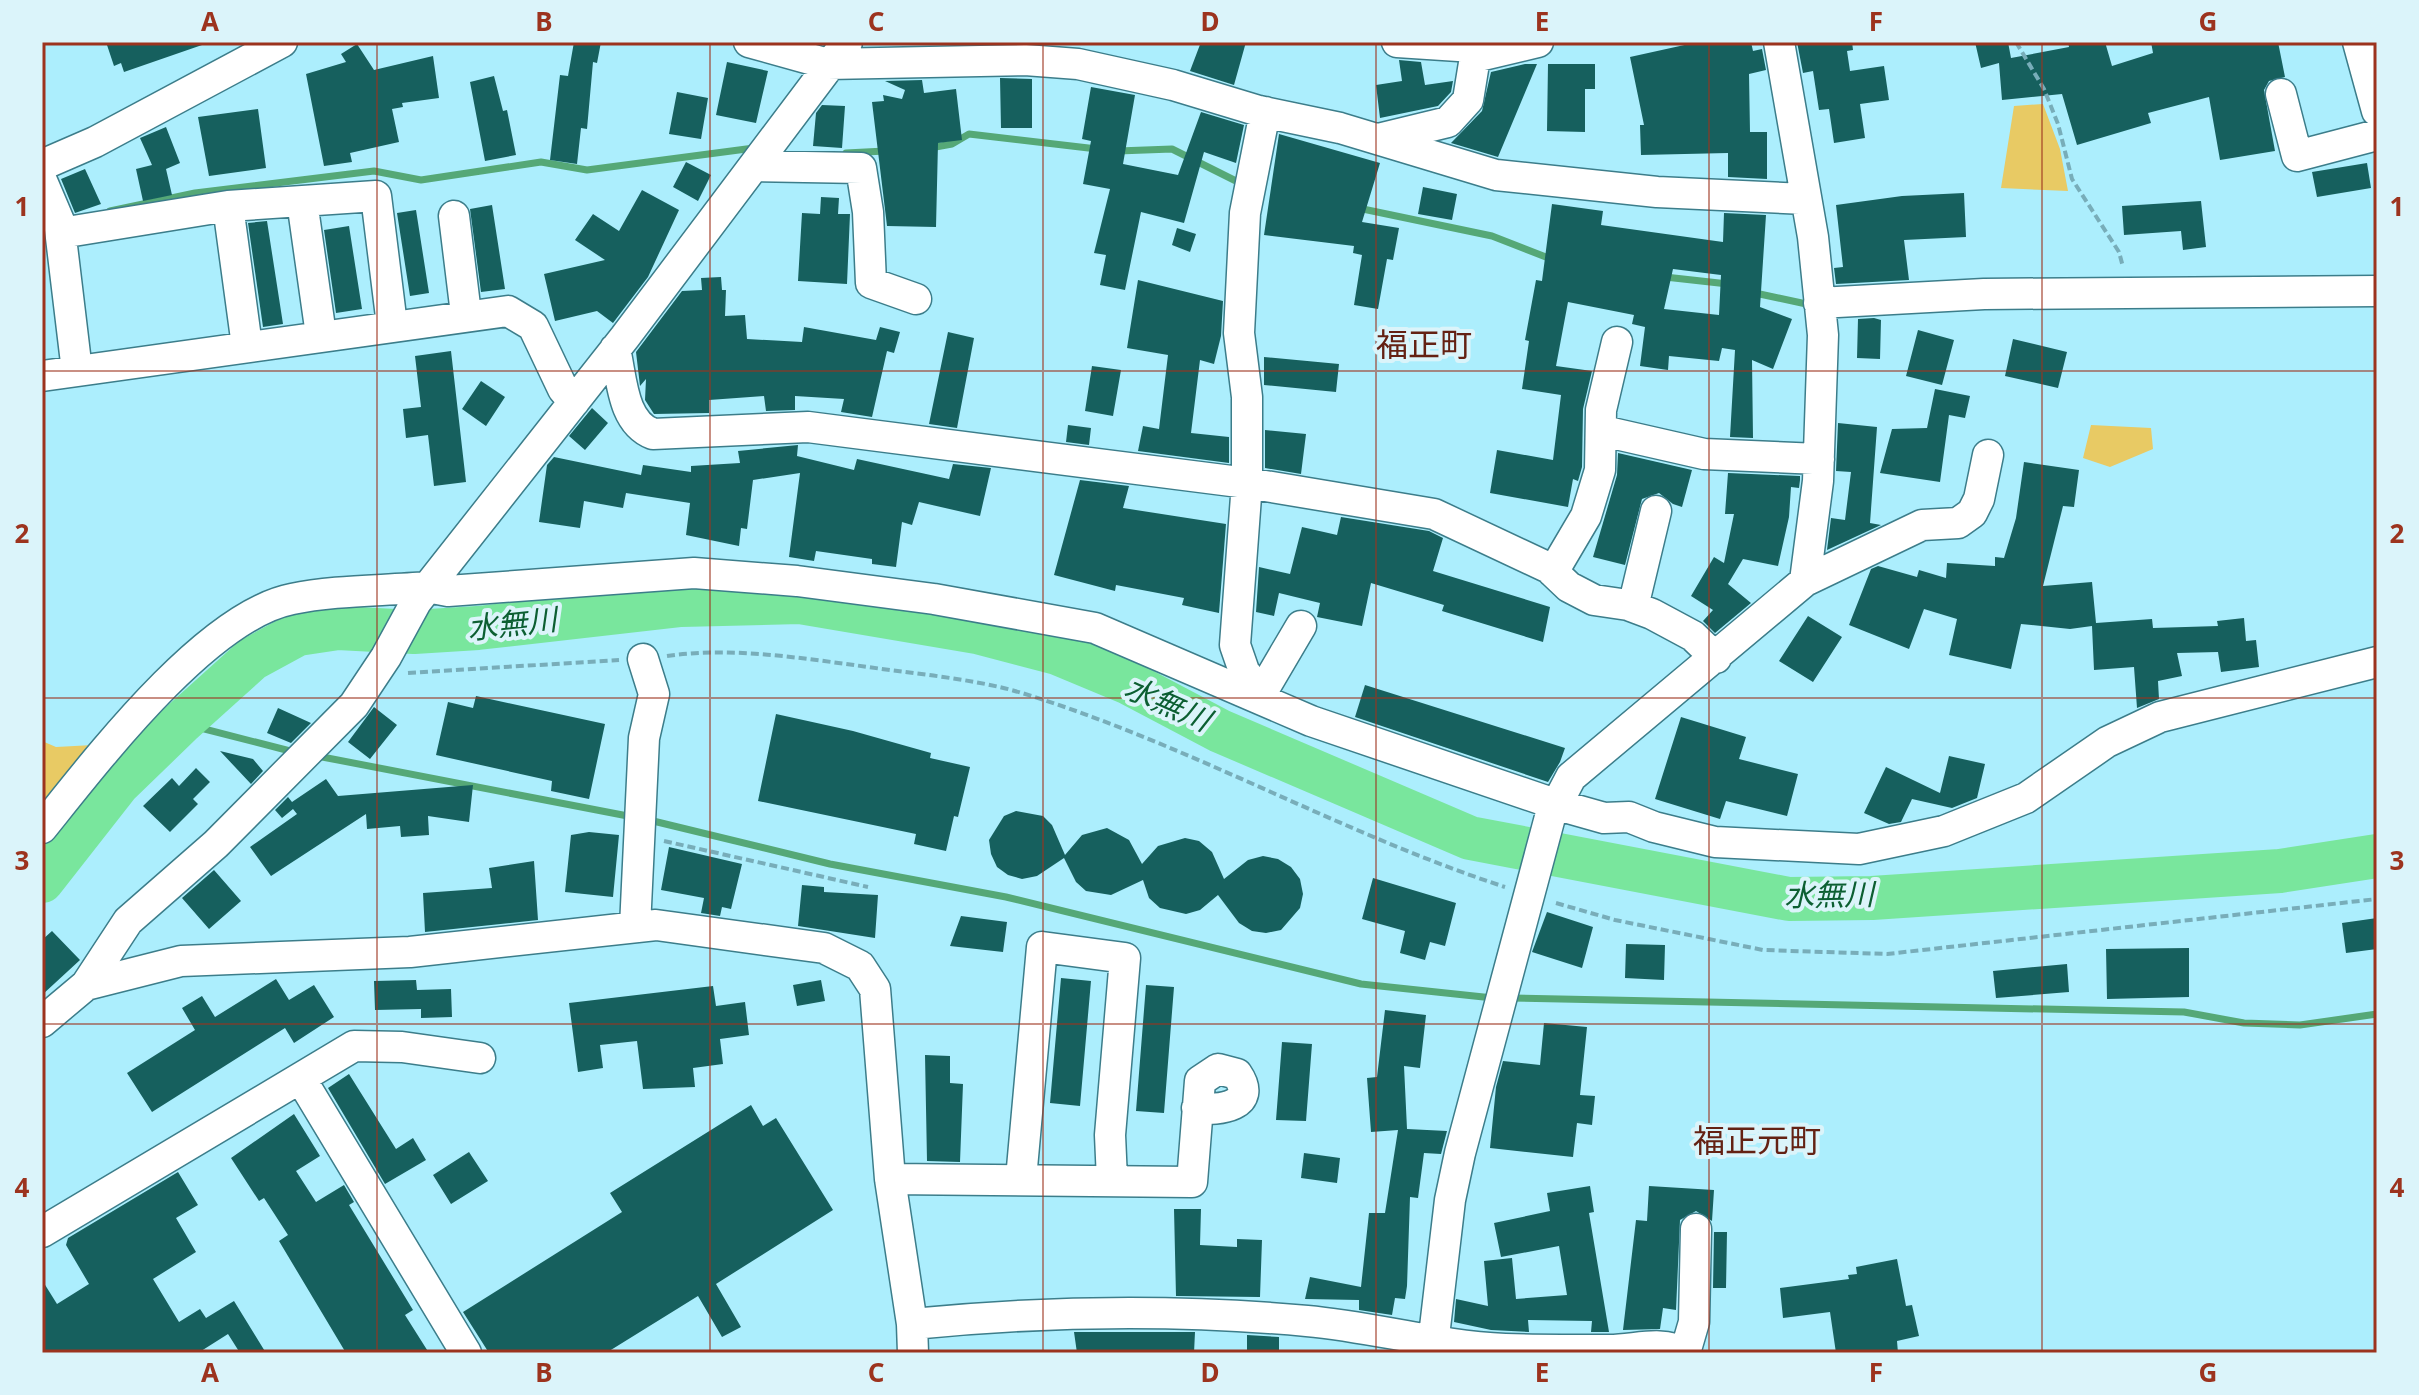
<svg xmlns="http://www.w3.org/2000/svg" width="2419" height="1395" viewBox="0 0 2419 1395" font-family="'Noto Sans','Noto Sans JP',sans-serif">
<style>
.green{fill:#e8ca64}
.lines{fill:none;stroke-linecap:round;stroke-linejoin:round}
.stream{stroke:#55a877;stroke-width:7}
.river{stroke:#79e69d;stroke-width:44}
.building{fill:#16605e;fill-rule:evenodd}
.minor-casing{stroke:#3c7d8a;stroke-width:33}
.path{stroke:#78adb9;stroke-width:4;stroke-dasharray:8 4;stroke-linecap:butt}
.minor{stroke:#fff;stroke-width:30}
.grid{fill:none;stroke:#9c331e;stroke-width:2;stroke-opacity:0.55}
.labels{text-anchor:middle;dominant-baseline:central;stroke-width:8;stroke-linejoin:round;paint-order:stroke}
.water-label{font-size:30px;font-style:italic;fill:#0c5f32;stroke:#dbf4fa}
.quarter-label{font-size:32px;fill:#642113;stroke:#dbf4fa}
.neatline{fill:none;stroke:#9c331e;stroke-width:3}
.grid-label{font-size:26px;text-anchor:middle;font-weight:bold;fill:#9c331e}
</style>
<rect width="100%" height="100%" fill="#aceefd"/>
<!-- green -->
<path class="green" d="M2043 104 2060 149 2068 191 2001 188 2014 106Z
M2091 425 2151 428 2153 449 2110 467 2083 458Z
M42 741 56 747 93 745 42 812Z"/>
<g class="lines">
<!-- stream -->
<path class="stream" d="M930 148 952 144 969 134 1097 149
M1118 151 1172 149 1244 185
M846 153 885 151
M1358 208 1492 236 1551 259
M110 211 195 193 374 171 421 180 541 162 587 170 754 148
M1665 277 1728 284
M1755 293 1811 305
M181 723 294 752
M317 756 633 817
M649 820 830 864 1006 897 1361 984 1493 998
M1509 998 2184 1012 2244 1023 2300 1025 2377 1014"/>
<!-- river -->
<path class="river" d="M42 881 118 784 181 723 252 659 298 634 338 628 414 632 478 628 681 605 800 602 977 632 1057 653 1129 683 1220 731 1470 838 1789 899 1872 898 2280 871 2377 856"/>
</g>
<!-- building -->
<path class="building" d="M106 42H201L202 45 124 72 121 63 114 66Z
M574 42H601L597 63 593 62 587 129 581 128 577 164 550 160 560 75 568 76Z
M1201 42H1246L1234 85 1190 71Z
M1698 42H1751L1753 51 1762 49 1766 70 1749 74 1750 132H1767V179L1728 177V153L1641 155 1640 125H1644L1630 57Z
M1797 42H1852L1853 50 1847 51 1850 71 1884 66 1889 100 1860 104 1865 138 1834 143 1829 109 1819 110 1813 71 1803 73Z
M1975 42H2008L2011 58 2069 47 2068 42H2105L2112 66 2153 53 2151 42H2278L2285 77 2269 81 2264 90 2275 151 2220 160 2209 97 2148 113 2151 123 2077 145 2062 94 2002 100 1999 63 1981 68Z
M357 44 374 70 433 56 439 98 402 103 403 107 392 109 399 142 350 153 352 162 324 166 306 74 346 62 341 54Z
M1399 60 1421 62 1425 85 1453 81 1451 92 1438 106 1380 118 1376 85 1402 81Z
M727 62 768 71 756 123 716 115Z
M1525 64H1537L1498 157 1451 143 1482 111 1491 72Z
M1548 64H1595V89H1585V132L1547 131Z
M494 76 503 111 507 110 516 155 485 161 470 82Z
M1000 78 1032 79V128H1001Z
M922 80 924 93 956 89 962 140 938 143 936 227 887 226 872 102 884 101 883 95 902 99 905 90 885 81Z
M1091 87 1135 95 1123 164 1178 175 1201 112 1244 125 1236 163 1204 152 1184 223 1141 212 1125 290 1100 285 1106 255 1094 253 1110 189 1083 184 1091 141 1082 139Z
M677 92 708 98 701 139 669 134Z
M822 105 845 106 842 148 813 146 816 113Z
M258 109 266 168 209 176 198 117Z
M166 127 180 163 166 169 172 195 143 201 136 169 152 165 140 138Z
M1279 134 1380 163 1362 222 1399 228 1393 260 1387 259 1378 309 1354 305 1362 255 1353 253 1354 246 1264 235Z
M686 162 711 175 698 201 673 187Z
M2367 163 2371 188 2317 197 2312 172Z
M85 169 101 204 75 213 61 179Z
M1423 187 1457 194 1452 220 1418 214Z
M642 190 679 210 648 277 613 323 597 311 555 321 544 274 605 260 575 240 593 214 619 231Z
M1964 193 1966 237 1904 240 1909 280 1836 284 1834 268 1843 267 1836 205 1902 196Z
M821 197 839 198 838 214H850L847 284 798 281 802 213 820 214Z
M2201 201 2206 247 2183 250 2181 231 2124 235 2122 206Z
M1552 204 1603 211 1601 225 1723 242 1724 213 1766 215 1760 307 1792 319 1773 369 1752 360 1753 438 1730 437 1735 350 1722 348 1719 361 1669 356 1668 370 1640 366 1645 327 1632 324 1634 315 1568 302 1556 366 1592 371 1583 409 1582 467 1578 481 1573 479 1568 507 1490 493 1497 450 1553 460 1561 395 1522 389 1529 341 1525 340 1536 280 1542 281ZM1673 269 1721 275 1719 315 1664 309Z
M492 205 505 289 481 292 470 209Z
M416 210 429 293 410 296 397 213Z
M267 221 283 324 263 327 248 223Z
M349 226 362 309 336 313 324 230Z
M1177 228 1196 234 1190 252 1172 245Z
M721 277 722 290H726L725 316 745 315 747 339 802 342 804 327 876 340 880 327 900 332 894 353 887 351 872 417 841 412 844 399 795 396V410L766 411 764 396 709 400V413L654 414 645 400 646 379 640 386 636 352 682 291 702 290 701 278Z
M1138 280 1223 301 1221 336 1214 364 1200 360 1191 433 1229 437V463L1138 451 1143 426 1159 429 1168 355 1127 348Z
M1874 318 1881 320 1880 359 1857 358 1858 319Z
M1918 330 1954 340 1942 385 1906 376Z
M948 332 974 338 957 428 929 424Z
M2013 339 2067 352 2058 388 2005 376Z
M451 351 466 482 434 486 428 435 406 438 403 409 421 407 415 356Z
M1264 357 1339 364 1336 392 1264 385Z
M1092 366 1121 370 1113 416 1085 411Z
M481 381 505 397 486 426 462 409Z
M1935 389 1970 396 1965 418 1949 415 1940 482 1880 473 1892 429 1927 428Z
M592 408 608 423 585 450 569 436Z
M1838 423 1877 427 1870 523 1881 525 1827 550 1831 518 1845 520 1851 472 1836 471Z
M1068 425 1091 428 1089 445 1066 442Z
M1265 430 1306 434 1301 474 1265 468Z
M798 445 797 456 854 470 857 459 949 479 953 464 991 468 980 516 919 502 912 525 902 522 896 567 872 564V559L816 551 814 561 789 557 800 473 753 480 747 529 741 528 739 546 686 535 690 503 626 493 623 508 584 501 580 528 539 522 547 465 554 457 641 475 643 465 691 472V466L740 463 738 451Z
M1618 453 1692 470 1682 507 1673 504 1659 493 1642 499 1625 565 1593 557 1617 475Z
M2024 462 2079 470 2074 507 2063 506 2043 586 2092 582 2096 623 2152 619 2153 628 2218 626 2217 621 2244 618 2246 641 2256 640 2259 667 2221 672 2218 652 2177 653 2182 676 2158 681 2159 699 2137 708 2134 667 2094 670 2092 626 2070 629 2021 624 2011 669 1949 655 1957 619 1924 609 1909 649 1849 625 1871 569 1878 566 1917 577 1919 570 1946 578 1947 563 1995 566V557L2004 558 2016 518Z
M1728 473 1800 476V480L1799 488 1791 487 1789 517 1778 566 1743 559 1728 584 1751 603 1715 633 1703 621 1713 610 1691 596 1714 557 1724 563 1734 514H1725Z
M1080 480 1129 486 1123 508 1226 524 1219 613 1182 605 1184 598 1116 585 1115 591 1054 575Z
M1341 517 1429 531 1443 538 1433 571 1550 607 1543 642 1442 611 1444 605 1371 583 1362 626 1317 617 1320 603 1279 593 1274 616 1256 612 1259 567 1290 574 1302 527 1337 535Z
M1808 616 1842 637 1813 682 1779 661Z
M1365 685 1565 748 1560 762 1548 782 1355 717Z
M476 696 605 724 589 799 551 791 552 781 436 755 448 702 473 708Z
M374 707 397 725 370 759 348 742Z
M278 708 311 723 291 743 267 733Z
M776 714 853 731 931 753 930 758 970 767 958 817 954 816 946 851 914 844 916 834 758 801Z
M1681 717 1746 737 1739 759 1798 774 1787 816 1726 801 1720 819 1655 799Z
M220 751 253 759 263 771 251 784Z
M1949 756 1985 764 1977 798 1952 808 1912 799 1901 822 1889 824 1864 813 1886 767 1940 793Z
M196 768 210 782 193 799 198 804 170 832 143 806 172 778 179 786Z
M326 779 338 796 473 785 469 822 428 816 429 835 401 837 400 826 367 829 366 814 271 876 250 847 297 814 293 809 282 818 275 810 288 797 292 802Z
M1016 811 1043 816 1052 825 1065 855 1082 835 1107 828 1129 840 1142 864 1158 846 1185 838 1199 841 1212 852 1224 879 1248 860 1263 856 1278 859 1291 867 1300 879 1303 894 1300 908 1281 930 1266 933 1252 931 1239 923 1218 895 1200 910 1186 914 1160 908 1149 898 1143 880 1111 895 1086 891 1076 882 1064 858 1037 876 1022 879 1008 875 997 867 991 854 989 840 1004 816Z
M589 832 619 835 613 897 565 892 571 835Z
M669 847 742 864 731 909 722 907 720 916 701 913 704 898 661 890Z
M534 861 538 920 425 932 423 893 492 888 489 868Z
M214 870 241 901 209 929 182 898Z
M1373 878 1456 903 1445 946 1430 942 1425 960 1400 953 1405 931 1362 919Z
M802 885 824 887V892L878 895 875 938 798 926Z
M1547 912 1593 927 1582 968 1532 952Z
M961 916 1007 922 1003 952 950 946Z
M2377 918V949L2346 953 2342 923Z
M52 931 80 960 42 995V940Z
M1626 944 1665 945 1664 980 1625 978Z
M2189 948V997L2107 999 2106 949Z
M2067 964 2069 992 1996 998 1993 971Z
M1061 978 1091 981 1080 1106 1050 1103Z
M276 979 289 1000 314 985 334 1017 294 1043 285 1028 152 1112 127 1073 195 1030 182 1008 202 996 215 1017Z
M416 980 417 990 451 989 452 1017 421 1018V1009L375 1010 374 981Z
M821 980 825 1001 797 1006 793 985Z
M1146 985 1174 987 1164 1113 1136 1111Z
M713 986 716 1006 745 1002 749 1035 720 1039 723 1064 693 1068 695 1087 643 1089 637 1041 600 1045 603 1068 578 1072 569 1003Z
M1385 1010 1426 1015 1420 1068 1404 1066 1407 1129 1447 1131 1441 1154 1424 1153 1418 1198 1410 1197 1407 1286 1405 1299 1395 1298 1392 1315 1359 1310V1300L1305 1299 1310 1277 1361 1287 1369 1213H1385L1398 1130 1371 1132 1367 1078 1377 1077Z
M1544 1023 1587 1027 1580 1095 1595 1096 1592 1125 1577 1123 1573 1157 1490 1148 1496 1087 1503 1061 1540 1065Z
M1282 1042 1312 1044 1306 1121 1276 1120Z
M925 1055 950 1056V1083L963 1084 960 1162 927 1161Z
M349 1074 396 1149 413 1138 426 1160 385 1184 328 1088Z
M751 1105 763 1126 776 1118 833 1210 716 1284 741 1327 722 1337 698 1296 606 1353H489L463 1312 622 1212 610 1193Z
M294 1114 320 1156 296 1171 316 1202 344 1185 354 1202 349 1205 413 1310 405 1315 429 1353H346L279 1241 288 1235 264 1198 259 1201 231 1158Z
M469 1152 488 1181 451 1204 433 1175Z
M1304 1153 1340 1158 1337 1183 1301 1178Z
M178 1172 198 1205 176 1218 196 1252 153 1279 179 1322 200 1309 206 1318 234 1301 266 1353H240L228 1334 198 1353H42V1280L57 1304 89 1284 66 1245 68 1238Z
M1590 1186 1594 1212 1589 1213 1609 1332H1591L1592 1321 1528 1320 1529 1332 1491 1330 1454 1322 1456 1299 1488 1306 1484 1261 1512 1258 1516 1299 1567 1295 1559 1246 1501 1257 1494 1223 1550 1211 1547 1193Z
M1649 1186 1714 1190 1712 1221 1696 1211 1680 1220 1676 1310 1663 1308 1660 1329 1623 1330 1636 1220 1647 1221Z
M1174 1209H1201L1200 1245 1237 1247V1239L1262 1240 1260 1297 1176 1296Z
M1714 1232H1727L1726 1288H1713Z
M1897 1259 1906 1306 1912 1305 1919 1336 1897 1341 1898 1353H1836L1830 1312 1783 1318 1780 1288 1849 1279 1848 1275 1857 1274 1856 1267Z
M1074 1332H1195L1194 1353H1077Z
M1247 1335 1279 1337V1353H1247Z"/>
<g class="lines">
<defs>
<path id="minor" d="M749 42 828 64 1025 60 1078 64 1173 85 1259 111 1340 128 1496 175 1657 192 1805 199
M1397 42 1474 47
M1474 42 1475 57 1538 42
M2358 42 2377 111
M2281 94 2297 156 2377 135
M1378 139 1448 122 1468 100 1475 57
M42 165 95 142 282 42
M754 166 861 168 868 212 871 283 916 299
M42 181 59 221 77 371
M302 201 321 335
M228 206 247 346
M454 216 466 314
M61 233 228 206 376 196 392 325
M1819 303 1984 294 2377 291
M615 349C622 379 622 422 653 434L808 427 1247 483V397L1239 333 1245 213 1265 112
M42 376 508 311 533 326 563 389 574 402
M1603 431 1704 454 1819 459
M1553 572 1586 516 1600 470 1601 410 1617 342
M1805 581 1922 525 1958 523 1972 513 1979 499 1988 455
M1633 607 1656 511
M1261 694 1301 626
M1264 699 1244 671 1235 645 1247 483 1434 514 1549 568 1569 587 1594 600 1628 605 1652 614 1693 636 1716 658
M42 828C96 761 206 616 292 599 335 590 383 591 427 587L448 591 694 573 797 581 934 599 1095 628 1311 721 1558 805 1604 818 1629 817 1654 827 1715 842 1859 849 1944 831 2026 798 2107 742 2160 717 2377 662
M635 927 644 738 654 694 643 659
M86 985 181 961 410 952 656 925 824 948 860 966 875 989 890 1179 912 1324 913 1353
M42 1022 86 985 128 921 216 844 354 705 386 657 416 602 625 337 847 42
M301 1079 466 1353
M890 1179 1192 1182 1200 1081 1218 1069 1237 1074C1259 1106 1219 1111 1197 1108
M1021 1179 1042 947 1125 958 1110 1135 1112 1180
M42 1232 354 1046 402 1047 480 1058
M912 1324C1044 1311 1175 1309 1307 1321 1374 1327 1438 1346 1505 1349 1540 1350 1574 1350 1609 1350 1636 1350 1660 1340 1685 1353
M1432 1353 1450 1200 1460 1153 1550 817 1571 777 1805 581 1818 481 1823 335 1813 237 1779 42
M1685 1353 1694 1322 1696 1229"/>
</defs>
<!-- minor casing -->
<use href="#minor" class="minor-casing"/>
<!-- path -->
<path class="path" d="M2016 42 2044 89 2058 124 2072 179 2119 252 2123 267
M667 656C729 647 793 657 854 665 906 673 973 678 1022 693 1188 744 1340 833 1505 887
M408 673 619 660
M664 841 868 887
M1556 903 1615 920 1763 950 1887 954 2377 899"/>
<!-- minor -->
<use href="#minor" class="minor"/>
</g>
<!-- grid -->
<path class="grid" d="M377 42V1353M710 42V1353M1043 42V1353M1376 42V1353M1709 42V1353M2042 42V1353M42 371H2377M42 698H2377M42 1024H2377"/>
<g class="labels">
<!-- water labels -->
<g class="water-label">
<text transform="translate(512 623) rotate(-6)">水無川</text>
<text transform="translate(1168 703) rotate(24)">水無川</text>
<text transform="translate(1829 894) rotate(-1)">水無川</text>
</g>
<!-- quarter labels -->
<g class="quarter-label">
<text x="1424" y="343">福正町</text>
<text x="1757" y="1139">福正元町</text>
</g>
</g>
<!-- border -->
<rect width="2419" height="1395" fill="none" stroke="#dbf4fa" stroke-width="88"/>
<rect x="44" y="44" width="2331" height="1307" class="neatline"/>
<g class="grid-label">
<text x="210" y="31">A</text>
<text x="544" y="31">B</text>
<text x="876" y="31">C</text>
<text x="1210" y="31">D</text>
<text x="1542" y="31">E</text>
<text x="1876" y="31">F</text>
<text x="2208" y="31">G</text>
<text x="22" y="216">1</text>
<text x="2397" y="216">1</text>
<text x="22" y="543">2</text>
<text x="2397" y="543">2</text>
<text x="22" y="870">3</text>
<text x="2397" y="870">3</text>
<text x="22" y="1197">4</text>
<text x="2397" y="1197">4</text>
<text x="210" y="1382">A</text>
<text x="544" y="1382">B</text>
<text x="876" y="1382">C</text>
<text x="1210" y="1382">D</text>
<text x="1542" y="1382">E</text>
<text x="1876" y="1382">F</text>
<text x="2208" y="1382">G</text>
</g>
</svg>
